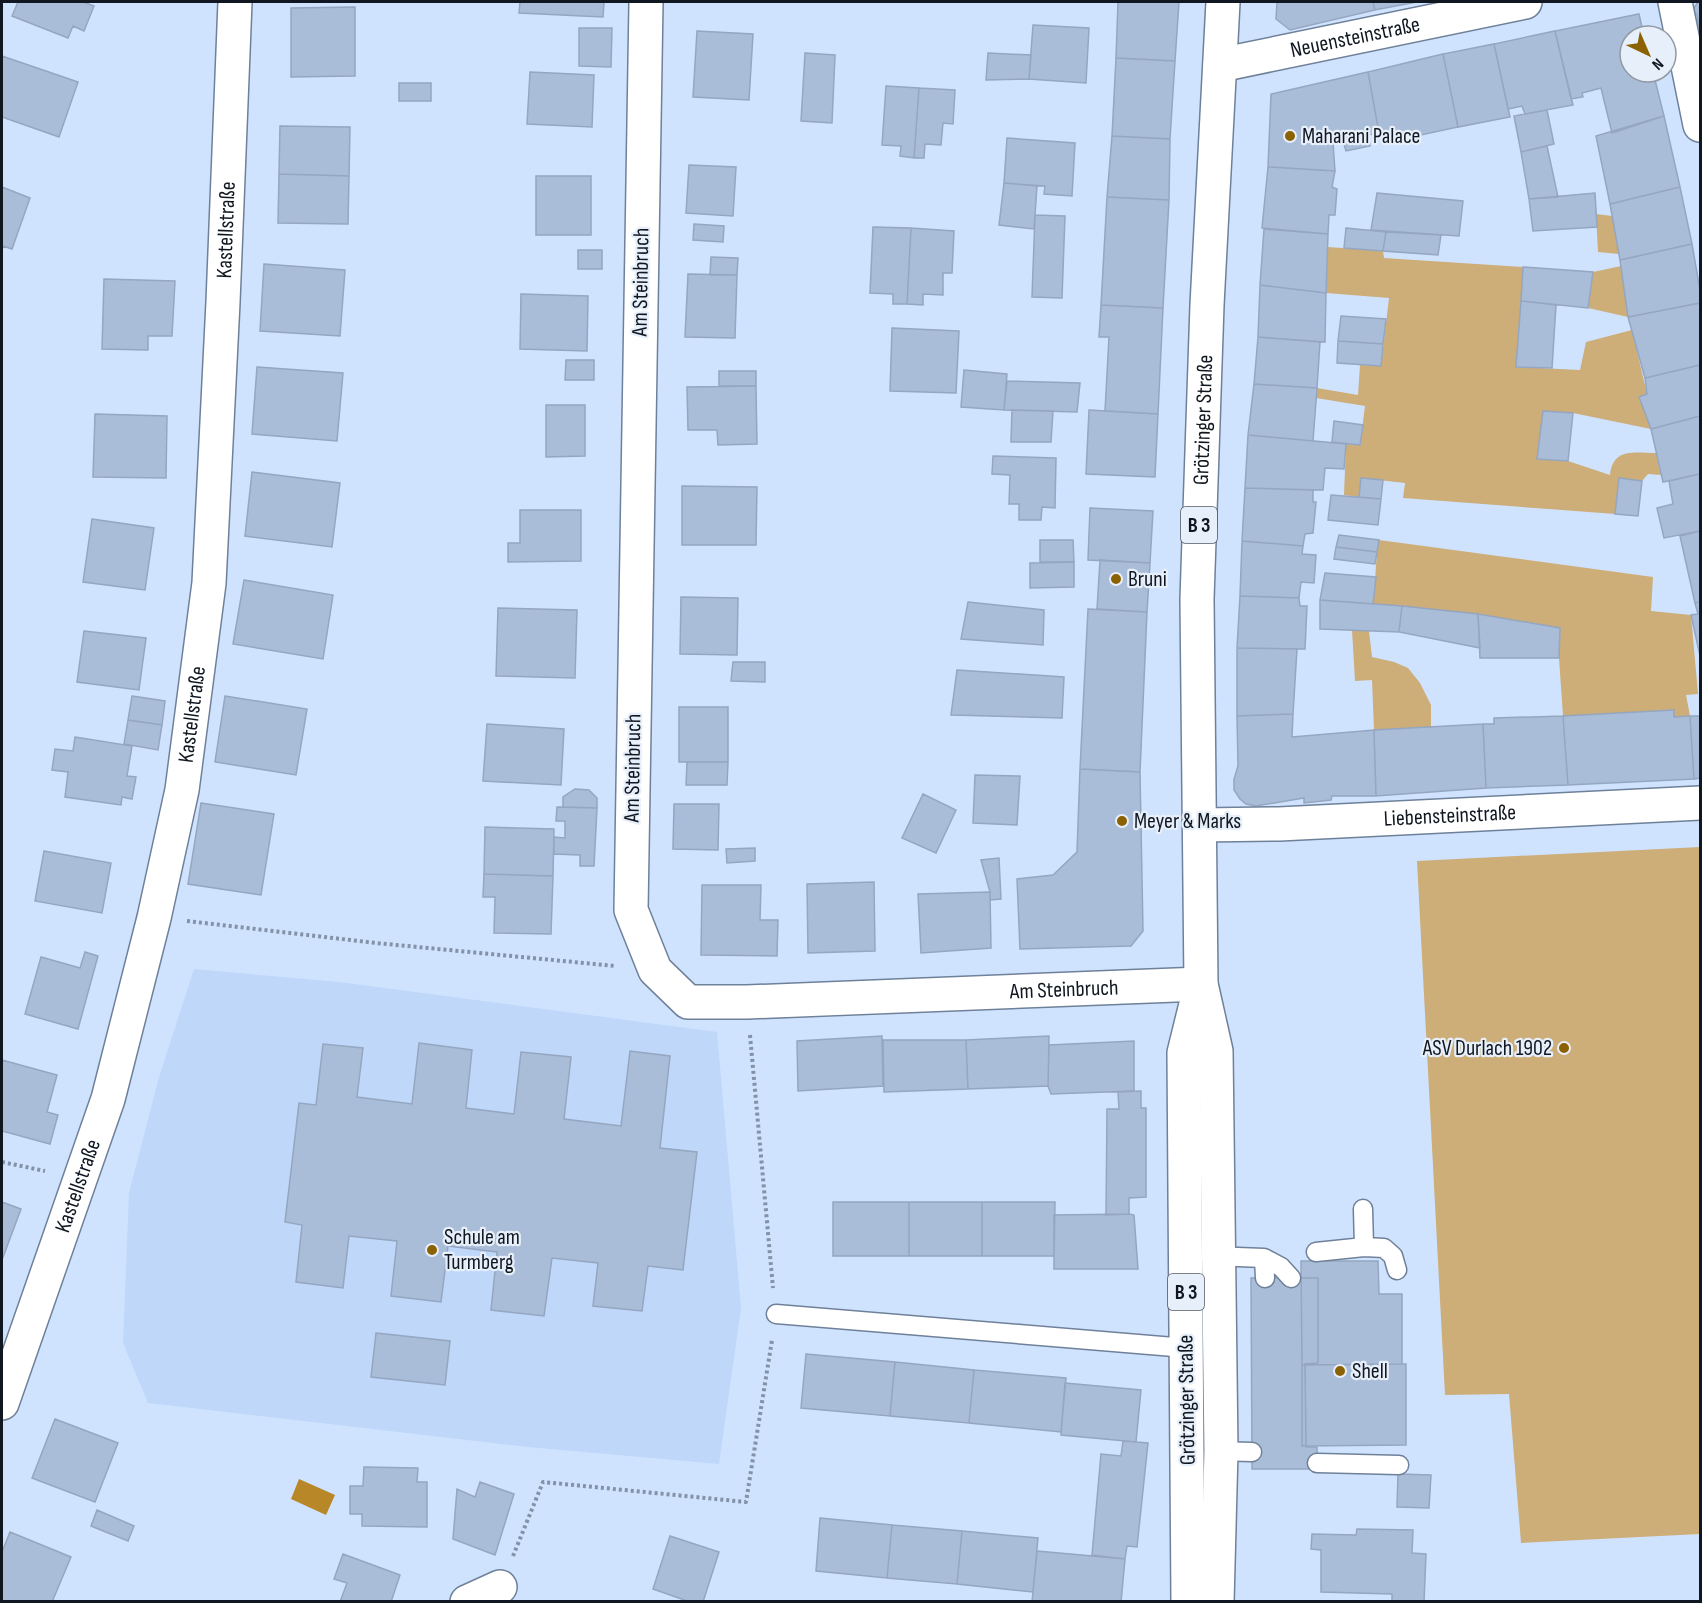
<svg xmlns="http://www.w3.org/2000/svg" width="1702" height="1603" viewBox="0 0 1702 1603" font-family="'Sofia Sans Condensed',sans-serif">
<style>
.built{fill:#bfd7f9}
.green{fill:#cdad78}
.water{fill:#b88728}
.building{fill:#aabdd8;stroke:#94a6c0;stroke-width:1.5}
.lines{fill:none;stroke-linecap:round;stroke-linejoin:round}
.service-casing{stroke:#6f8099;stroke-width:21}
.minor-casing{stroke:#6f8099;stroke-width:36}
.primary-casing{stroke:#6f8099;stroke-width:36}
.path{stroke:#8392a6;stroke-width:4;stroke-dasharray:3 3;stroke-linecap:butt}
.service{stroke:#fff;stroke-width:18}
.minor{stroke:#fff;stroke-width:33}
.primary{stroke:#fff;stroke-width:33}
.poi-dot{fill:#8b6102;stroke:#e7effa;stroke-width:2}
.labels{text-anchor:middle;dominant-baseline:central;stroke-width:4.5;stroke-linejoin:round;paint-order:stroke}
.shield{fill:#e7effa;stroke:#505861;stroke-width:1.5}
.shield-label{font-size:21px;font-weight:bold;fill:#101720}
.street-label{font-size:22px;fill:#101720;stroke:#e7effa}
.poi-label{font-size:22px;fill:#101720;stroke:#e7effa;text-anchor:start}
</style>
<rect width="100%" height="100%" fill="#cfe3ff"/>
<!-- built -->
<path class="built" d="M194 969 339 982 717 1032 741 1308 719 1464 528 1447 148 1403 123 1343 129 1193 159 1077Z"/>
<!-- green -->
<path class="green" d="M1596 214 1612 216 1619 254 1598 252Z
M1328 247 1383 251 1384 258 1523 267 1517 367 1580 370 1586 342 1632 330 1647 394 1639 397 1651 429 1573 413 1543 411 1537 459 1568 461 1610 475C1613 447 1635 453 1656 453L1661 475 1648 474 1642 481 1619 478 1615 514 1403 498 1405 483 1361 478 1359 497 1344 495 1346 444 1360 445 1365 406 1316 398 1317 388 1358 395 1360 365 1381 366 1389 298 1326 293Z
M1621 266 1628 317 1588 308 1593 272Z
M1379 540 1653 577 1651 611 1691 615 1698 694 1686 695 1690 716 1674 717 1673 710 1563 716 1559 658 1560 628 1478 614 1373 604C1376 582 1375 561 1379 540Z
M1352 630 1369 631 1372 657 1394 662 1408 668 1420 683 1431 705V727L1374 730 1372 680 1355 681Z
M1700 847V1534L1521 1543 1509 1394 1445 1395 1417 861Z"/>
<!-- water -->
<path class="water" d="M299 1479 335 1495 326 1515 291 1499Z"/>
<!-- building -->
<path class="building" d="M18 2H83L94 6 84 31 73 26 68 38 12 16Z
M520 2H604L603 17 519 13Z
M1118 2H1179L1175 61 1116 58Z
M1277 2H1373L1375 10 1290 30 1276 19Z
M1373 2H1417L1375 10Z
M1698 2H1700V33L1697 15 1692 11Z
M355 7V76L291 77V8Z
M1639 14 1644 36H1630V72H1653L1664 116 1612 133 1601 88 1582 93 1583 97 1571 99 1555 31Z
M1033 25 1089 28 1086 83 1029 79Z
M579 28H612L611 67 579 66Z
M697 31 753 34 749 100 693 97Z
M1555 31 1573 105 1525 114 1522 106 1508 109 1494 44Z
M1494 44 1510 117 1458 127 1443 54Z
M805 53 835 55 832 123 801 121Z
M988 53 1031 55 1029 79 986 80Z
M1443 54 1458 127 1384 143 1379 133 1368 72Z
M2 56 78 82 59 137 2 117Z
M1116 58 1175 61 1170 139 1112 136Z
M530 72 594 75 592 127 527 124Z
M1368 72 1379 133 1368 135 1370 146 1346 151 1343 141 1333 143 1335 171 1268 167 1271 94Z
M399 83H431V101H399Z
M886 86 919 88 914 158 900 156 901 146 882 145Z
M919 88 955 90 953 124 943 123 941 145 925 144 924 158H914Z
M1547 110 1554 144 1521 152 1514 116Z
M1664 116 1680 187 1610 204 1596 136Z
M280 126 350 127 349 176 279 174Z
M1112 136 1170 139 1169 200 1107 197Z
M1007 138 1075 143 1072 196 1044 194 1045 186 1004 183Z
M1547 146 1558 197 1529 199 1521 152Z
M689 165 736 167 733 216 686 213Z
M1268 167 1335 171 1332 187 1337 189 1335 215H1329L1328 234 1262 228Z
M279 174 349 176 348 224 278 223Z
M536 176H591V235H536Z
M1004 183 1037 186 1034 229 999 225Z
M2 187 30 198 12 249 3 246 2 250Z
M1680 187 1692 244 1620 260 1610 204Z
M1377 193 1463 201 1459 236 1371 230Z
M1595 193 1597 227 1533 231 1529 199Z
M1107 197 1169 200 1163 308 1101 305Z
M1035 215 1065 216 1062 298 1032 297Z
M694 224 724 226 723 242 693 240Z
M873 227 911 228 907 304H893V294L870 293Z
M911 228 954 231 952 273H943V295L923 294V305L907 304Z
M1346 228 1386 232 1383 251 1344 248Z
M1264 229 1328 234 1326 293 1260 285Z
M1386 232 1441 235 1438 255 1383 251Z
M1692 244 1700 290V303L1628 317 1620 260Z
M578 250H602V269H578Z
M711 257 738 258 737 275H710Z
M264 264 345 270 340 336 260 331Z
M1523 267 1593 272 1588 308 1521 301Z
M688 274 737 275 735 338 685 337Z
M104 279 175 281 172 336H148V350L102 349Z
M1260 285 1326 293 1325 342 1258 337Z
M521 294 588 296 587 351 520 349Z
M1521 301 1556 305 1552 368 1516 367Z
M1700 303V365L1645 378 1628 317Z
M1101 305 1163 308 1158 414 1105 411 1109 337H1099Z
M1341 316 1386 319 1383 344 1338 341Z
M892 328 959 331 956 393 890 391Z
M1258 337 1320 342 1317 388 1254 384Z
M1338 341 1383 344 1381 366 1337 363Z
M566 360H594V380H565Z
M1700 365V416L1651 429 1639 397 1647 394 1645 378Z
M257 367 343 373 337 441 252 434Z
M964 370 1007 374 1004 410 961 407Z
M719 371H756V386H719Z
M1007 381 1080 383 1077 412 1004 410Z
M1254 384 1317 388 1313 441 1248 435Z
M756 386 757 444 718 445 717 430H688L687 387Z
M546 405H585V456L546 457Z
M1012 410 1053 411 1051 442H1011Z
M1089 410 1158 414 1155 477 1086 474Z
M1543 411 1573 413 1568 461 1537 459Z
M95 414 167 416 166 478 93 477Z
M1700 416V474L1663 482 1651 429Z
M1334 421 1363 425 1360 445 1332 442Z
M1248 435 1346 444 1344 469 1325 468 1323 490 1245 488Z
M993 456 1056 458 1055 508 1042 507 1041 520H1019V504H1009L1010 475 992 474Z
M252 472 340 483 332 547 245 536Z
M1700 474V531L1664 538 1657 508 1673 504 1669 481Z
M1361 478 1383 480 1381 499 1359 497Z
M1619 478 1642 481 1638 516 1615 514Z
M682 486 757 487 756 545H682Z
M1245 488 1313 490V502H1316L1313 533 1305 534 1303 546 1242 541Z
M1331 495 1381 499 1378 525 1328 520Z
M1090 508 1153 511 1150 563 1088 560Z
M520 510H581V561L508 562V543H520Z
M92 519 154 528 145 590 83 582Z
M1700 531V602L1695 603 1680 536Z
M1339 535 1379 540 1377 552 1336 547Z
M1040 540H1073L1074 562H1040Z
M1242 541 1303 546 1302 554 1316 555 1314 583 1301 582 1299 598 1240 596Z
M1336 547 1377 552 1375 564 1334 559Z
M1100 560 1150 563 1147 612 1097 609Z
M1074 562V587L1030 588V563Z
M1325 573 1376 577 1373 604 1320 600Z
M244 580 333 595 323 659 233 644Z
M1240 596 1299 598 1300 606H1307L1305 649 1237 648Z
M681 597 738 598 737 655 680 654Z
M1320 600 1402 606 1399 632 1320 629Z
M968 602 1044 610 1043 645 961 639Z
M1700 602V656L1691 615 1698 614 1695 603Z
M1402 606 1478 614 1480 648 1399 632Z
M498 608 577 610 575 678 496 676Z
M1088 609 1147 612 1140 772 1080 769Z
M1478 614 1560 628 1559 658H1480Z
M84 631 146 638 139 690 77 682Z
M1237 648 1297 649 1293 714 1237 716Z
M733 662H765V682L731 681Z
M957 670 1064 677 1062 718 951 715Z
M132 696 165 701 162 725 128 720Z
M225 696 307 709 296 775 215 762Z
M679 707H728V762H679Z
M1674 710V717L1690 716 1694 779 1568 785 1563 716Z
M1293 714 1292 737 1374 730 1376 796H1332L1331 800 1304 803V798L1256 806 1246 804 1240 799 1234 790V779L1238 766 1237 716Z
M1563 716 1568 785 1486 788 1483 724H1494V718Z
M1690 716H1700V778L1694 779Z
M128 720 162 725 158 750 124 744Z
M487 724 564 729 561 785 483 781Z
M1483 724 1486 788 1376 796 1374 730Z
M75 737 132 746 127 776 136 777 132 799 122 797 121 805 65 797 68 772 52 770 55 749 73 751Z
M687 762H728L727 785H686Z
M1080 769 1140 772 1143 931 1131 946 1020 949 1017 879 1053 875 1077 852Z
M975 775 1020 776 1017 825 973 823Z
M575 789 589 790 597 798V808L563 807V797Z
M923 794 956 810 936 853 902 838Z
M201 803 274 814 261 895 188 884Z
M674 804H719L718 850 673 849Z
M557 807 597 808 594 866H580V855L554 854V837L565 838V821H556Z
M485 827 554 829 553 876 484 874Z
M755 848V861L727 863 726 849Z
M44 851 111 863 102 913 35 901Z
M999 858 1001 899 990 900V892L981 860Z
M484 874 553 876 551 934 494 933 495 897H483Z
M874 882 875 951 808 953 807 884Z
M702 885H761L760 920H778L777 956 701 955Z
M990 892 991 948 921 953 918 894Z
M85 952 98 956 78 1029 25 1014 41 957 80 968Z
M882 1036 883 1086 798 1091 797 1041Z
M1049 1036 1048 1086 968 1089 966 1040Z
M883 1040H966L968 1089 884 1092Z
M1134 1041V1091L1051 1094 1048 1086 1049 1045Z
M419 1043 472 1050 466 1108 514 1114 521 1052 571 1057 564 1119 621 1126 630 1051 670 1056 660 1148 697 1152 683 1270 648 1266 642 1311 593 1306 598 1263 552 1258 544 1316 491 1310 497 1252 448 1246 441 1302 391 1296 397 1241 349 1236 343 1288 296 1282 302 1225 285 1222 299 1103 316 1105 323 1044 363 1048 357 1097 412 1104Z
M2 1060 57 1075 47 1112 58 1115 50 1144 2 1131Z
M1141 1091V1108H1146V1197L1129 1198V1214L1106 1215 1107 1109H1119L1118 1092Z
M2 1202 21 1209 2 1260Z
M833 1202H909V1256H833Z
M909 1202H982V1256H909Z
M982 1202H1055L1054 1256H982Z
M1129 1214 1134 1215 1138 1269H1054V1215Z
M1301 1261H1378L1379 1294H1402V1364L1302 1365Z
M1251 1278H1318V1363L1305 1364 1306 1447H1317V1469H1252Z
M376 1333 450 1341 445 1385 371 1377Z
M806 1354 895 1362 890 1416 801 1408Z
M895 1362 974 1370 969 1423 890 1416Z
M1402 1364H1406V1445L1302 1446V1365Z
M974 1370 1066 1378 1061 1432 969 1423Z
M1065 1383 1141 1390 1136 1442 1061 1435Z
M55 1419 118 1443 95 1502 32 1478Z
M1123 1441 1148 1443 1137 1547 1127 1546 1125 1559 1092 1555 1101 1454 1121 1456Z
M364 1467 418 1468 417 1482H427V1527L362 1526V1514H350V1486H363Z
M1398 1474 1431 1475 1429 1508 1397 1507Z
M480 1482 514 1494 495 1555 453 1539 457 1489 475 1497Z
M97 1510 134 1526 128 1541 91 1526Z
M820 1518 892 1525 887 1578 816 1571Z
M892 1525 962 1531 957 1584 887 1578Z
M1357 1529 1413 1530 1412 1553 1426 1554 1424 1602H1392V1594L1321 1592V1550L1311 1549 1312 1534 1356 1535Z
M962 1531 1038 1538 1033 1592 957 1584Z
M10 1532 71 1557 52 1602H2V1552Z
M670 1536 719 1552 703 1602H690L653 1589Z
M1037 1551 1125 1559 1121 1602H1032Z
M343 1554 400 1575 391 1602H340L347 1583 334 1579Z"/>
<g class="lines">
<defs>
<path id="service" d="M1363 1209 1364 1247
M1316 1252 1364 1247 1384 1248 1393 1256 1397 1270
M1211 1256 1264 1258 1265 1278
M1264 1258 1281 1267 1291 1278
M776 1314 1186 1348
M1214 1451 1252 1452
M1317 1463 1399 1465"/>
<g id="minor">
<path id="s1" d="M646 2 631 910 655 970 688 1002H747L1201 984"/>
<path d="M1675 2 1700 125"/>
<path id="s2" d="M1220 65 1525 2"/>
<path id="s3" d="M1200 825 1279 824 1700 803"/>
<path id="s4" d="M2 1403 108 1099 154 918 182 790 209 583 223 302 235 2"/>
<path d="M467 1602 500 1587"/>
</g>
<g id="primary">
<path d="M1188 1602 1184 1053 1199 992"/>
<path id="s5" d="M1217 1602 1221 1451 1216 1051 1201 984 1197 599 1207 305 1223 2"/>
</g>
</defs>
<!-- service casing -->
<use href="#service" class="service-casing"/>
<!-- minor casing -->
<use href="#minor" class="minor-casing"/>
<!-- primary casing -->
<use href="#primary" class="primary-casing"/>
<!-- path -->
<path class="path" d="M187 921 376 943 615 966
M750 1035 773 1288
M2 1162 45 1171
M513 1556 543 1482 746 1502 772 1340"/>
<!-- service -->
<use href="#service" class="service"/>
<!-- minor -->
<use href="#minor" class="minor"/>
<!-- primary -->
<use href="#primary" class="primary"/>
</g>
<!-- markers -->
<g class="poi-dot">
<circle cx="1290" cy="136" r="6"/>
<circle cx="1116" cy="579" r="6"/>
<circle cx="1122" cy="821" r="6"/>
<circle cx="1564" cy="1048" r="6"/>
<circle cx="432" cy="1250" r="6"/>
<circle cx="1340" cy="1371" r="6"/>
</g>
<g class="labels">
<!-- shield labels -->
<g class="shield">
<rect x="1181" y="507" width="36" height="36" rx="4.5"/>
<rect x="1168" y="1274" width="36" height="36" rx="4.5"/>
</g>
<g class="shield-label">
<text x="1199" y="525">B 3</text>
<text x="1186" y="1292">B 3</text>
</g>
<!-- street labels -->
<g class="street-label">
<text stroke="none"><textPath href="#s2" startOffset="138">Neuensteinstraße</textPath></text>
<text stroke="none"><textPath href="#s4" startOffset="1202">Kastellstraße</textPath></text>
<text transform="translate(641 282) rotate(-89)">Am Steinbruch</text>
<text stroke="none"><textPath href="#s5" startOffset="1184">Grötzinger Straße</textPath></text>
<text stroke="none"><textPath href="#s4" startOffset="716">Kastellstraße</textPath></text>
<text transform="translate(633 768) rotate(-89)">Am Steinbruch</text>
<text stroke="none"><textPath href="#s3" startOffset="250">Liebensteinstraße</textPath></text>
<text stroke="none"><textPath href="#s1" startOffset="1395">Am Steinbruch</textPath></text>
<text stroke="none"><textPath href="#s4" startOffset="230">Kastellstraße</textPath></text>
<text transform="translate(1187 1400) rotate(-91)">Grötzinger Straße</text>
</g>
<!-- poi labels -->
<g class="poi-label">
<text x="1302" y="136">Maharani Palace</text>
<text x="1128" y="579">Bruni</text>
<text x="1134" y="821">Meyer &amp; Marks</text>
<text x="1552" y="1048" text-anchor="end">ASV Durlach 1902</text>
<text x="444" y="1237">Schule am<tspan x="444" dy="25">Turmberg</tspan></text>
<text x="1352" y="1371">Shell</text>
</g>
</g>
<!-- border -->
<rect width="1702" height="1603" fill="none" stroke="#101720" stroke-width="6"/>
<!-- north arrow -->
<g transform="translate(1648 54) rotate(136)"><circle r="28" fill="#e7effa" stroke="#9199a3" stroke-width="1.5"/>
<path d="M0-4.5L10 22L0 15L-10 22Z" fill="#8b6102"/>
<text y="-9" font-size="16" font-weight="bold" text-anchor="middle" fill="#101720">N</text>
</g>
</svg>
